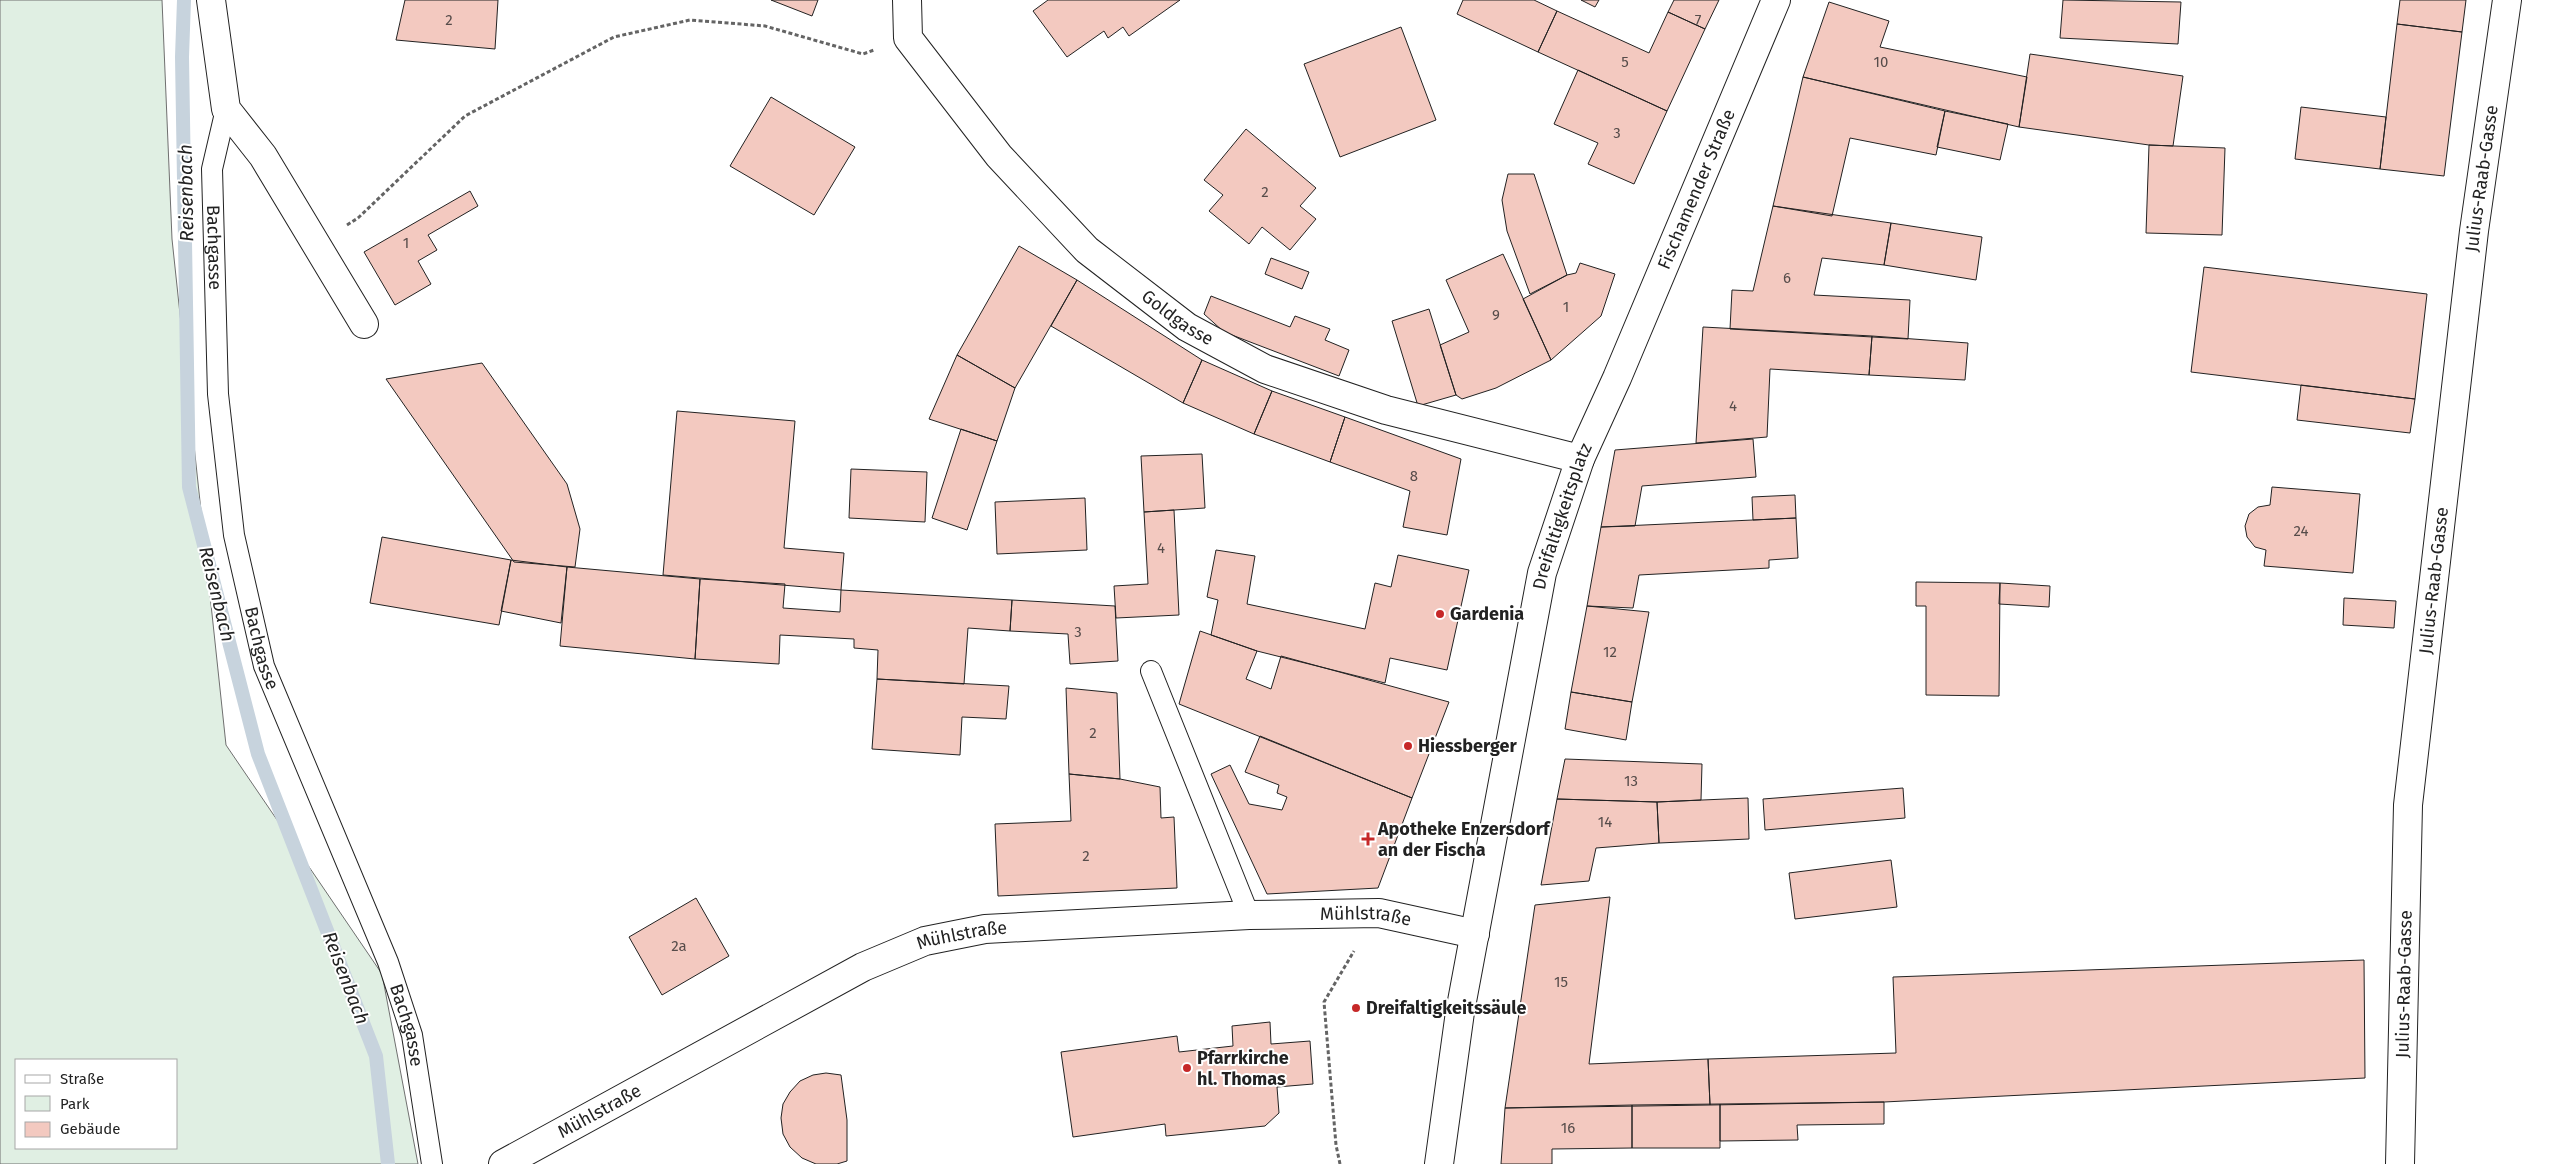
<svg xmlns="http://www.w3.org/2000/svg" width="2564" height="1164" viewBox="0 0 2564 1164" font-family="'Fira Sans',sans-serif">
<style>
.green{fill:#e0efe3;stroke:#6f6f6f;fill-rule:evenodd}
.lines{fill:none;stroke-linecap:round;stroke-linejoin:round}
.stream{stroke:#c7d3dd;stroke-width:14}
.building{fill:#f3c9c0;stroke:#222}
.lane-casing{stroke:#222;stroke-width:22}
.street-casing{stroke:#222;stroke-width:30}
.primary-casing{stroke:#222;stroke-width:30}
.path{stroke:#646464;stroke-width:3;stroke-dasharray:4 2.5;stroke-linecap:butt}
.lane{stroke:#fff;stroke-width:20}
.street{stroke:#fff;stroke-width:28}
.primary{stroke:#fff;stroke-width:28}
.poi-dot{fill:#c62828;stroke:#fff;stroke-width:2}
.labels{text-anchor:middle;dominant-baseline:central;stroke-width:4;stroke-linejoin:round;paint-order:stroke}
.number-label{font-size:15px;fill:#564c4a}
.street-label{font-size:18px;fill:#222;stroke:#fff}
.poi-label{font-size:18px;font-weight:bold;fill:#222;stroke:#fff;text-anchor:start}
.water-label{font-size:19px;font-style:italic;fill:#222;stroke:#fff}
</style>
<rect width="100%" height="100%" fill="#fff"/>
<!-- green -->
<path class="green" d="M0 0H162L172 239 226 745 382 974 418 1164H0ZM16 1060H176V1148H16Z"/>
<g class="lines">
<!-- stream -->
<path class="stream" d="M184 0 182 57 189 487 258 754 376 1056 388 1164"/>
</g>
<!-- building -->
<path class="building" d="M405 0H498L495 49 396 40Z
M771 0H818L812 16Z
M1048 0H1180L1129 36 1123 27 1108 38 1104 31 1067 57 1033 11Z
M1463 0H1534L1557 11 1538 52 1457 14Z
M1581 0H1599L1595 7Z
M1674 0H1719L1705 29 1668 12Z
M2063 0 2181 2 2178 44 2060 38Z
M2400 0H2466L2462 32 2397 24Z
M1829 2 1889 21 1880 47 2027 77 2019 127 1803 77Z
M1557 11 1649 53 1668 12 1705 29 1667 111 1538 52Z
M2397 24 2462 32 2444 176 2380 169Z
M1401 27 1436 120 1340 157 1304 64Z
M2030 54 2183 76 2173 146 2149 145 2019 127Z
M1578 70 1667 111 1634 184 1588 164 1598 143 1554 124Z
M1803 77 1945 111 1936 155 1850 138 1832 216 1773 206Z
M771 97 855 147 814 215 730 166Z
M2301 107 2386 117 2380 169 2295 159Z
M1945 111 2008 124 2000 160 1937 147Z
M1246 129 1316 188 1300 206 1316 219 1290 250 1262 227 1249 244 1209 211 1223 195 1204 180Z
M2149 145 2225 148 2222 235 2146 233Z
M1508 174H1534L1567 275 1530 294 1507 231 1502 200Z
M470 191 478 206 428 235 437 250 418 261 431 284 395 305 364 252Z
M1773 206 1891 223 1884 265 1822 258 1814 295 1910 300 1908 339 1730 329 1732 290 1753 291Z
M1891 223 1982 237 1976 280 1884 265Z
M1019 246 1077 280 1015 388 957 355Z
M1503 254 1551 360 1496 388 1462 399 1456 395 1440 345 1469 332 1446 280Z
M1271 258 1309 272 1302 289 1265 274Z
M1580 263 1615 274 1601 316 1551 360 1523 299 1567 275 1576 273Z
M2204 267 2427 294 2415 399 2191 372Z
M1077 280 1202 360 1183 403 1051 326Z
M1211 296 1290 327 1295 316 1330 329 1325 340 1349 350 1339 376 1224 332 1204 314Z
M1429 309 1456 395 1418 406 1392 321Z
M1703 327 1872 336 1869 375 1770 369 1767 437 1696 443Z
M1872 336 1968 343 1965 380 1869 375Z
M957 355 1015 388 997 441 929 419Z
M1202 360 1272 391 1254 434 1183 403Z
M482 363 567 484 580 529 575 567 514 562 386 379Z
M2301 385 2415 399 2410 433 2297 420Z
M1272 391 1345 417 1330 462 1254 434Z
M677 411 795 421 784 548 844 553 841 590 663 575Z
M1345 417 1461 459 1447 535 1403 527 1410 491 1330 462Z
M961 429 997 441 967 530 932 518Z
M1753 439 1756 477 1642 486 1635 526 1601 527 1615 450Z
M1202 454 1205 508 1144 512 1141 456Z
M851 469 927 472 925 522 849 518Z
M2272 487 2360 494 2353 573 2264 566 2266 550 2255 547 2247 537 2245 526 2249 514 2258 507 2270 505Z
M1795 495 1796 518 1753 520 1752 497Z
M1085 498 1087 550 997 554 995 502Z
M1174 510 1179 615 1116 618 1114 586 1148 584 1144 512Z
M1796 518 1798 558 1769 560V568L1639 575 1633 608 1587 606 1601 527Z
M382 537 511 560 499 625 370 603Z
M1216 550 1255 556 1247 604 1365 629 1375 583 1391 587 1398 555 1469 570 1447 670 1390 658 1385 683 1257 651 1211 635 1218 600 1207 597Z
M511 560 567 567 561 623 501 611Z
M567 567 700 579 695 659 560 646Z
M700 579 785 584 783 608 840 612 841 590 1012 600 1010 631 968 628 964 684 877 679 878 650 854 648V639L780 635 779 664 695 659Z
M1916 582 2000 583 1999 696 1926 695V606H1916Z
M2000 583 2050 586 2049 607 1999 604Z
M2344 598 2396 601 2394 628 2343 625Z
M1012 600 1115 606 1118 661 1070 664 1068 634 1010 631Z
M1587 606 1649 612 1632 702 1571 692Z
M1200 631 1257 651 1246 679 1271 689 1281 656 1449 702 1412 798 1179 704Z
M877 679 1009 686 1006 719 962 717 960 755 872 749Z
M1066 688 1117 693 1120 779 1069 774Z
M1571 692 1632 702 1626 740 1565 729Z
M1260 736 1412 798 1378 888 1267 894 1211 774 1230 765 1249 804 1282 810 1287 797 1277 793 1279 785 1245 772Z
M1565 759 1702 764 1701 800 1657 802 1557 799Z
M1069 774 1120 779 1160 787 1161 818 1174 817 1177 888 998 896 995 824 1071 821Z
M1903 788 1905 818 1765 830 1763 799Z
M1748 798 1749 839 1659 843 1657 802Z
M1557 799 1657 802 1659 843 1596 848 1589 881 1541 885Z
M1891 860 1897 907 1795 919 1789 873Z
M1610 897 1589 1064 1708 1059 1710 1105 1505 1108 1535 905Z
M696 898 729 956 662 995 629 937Z
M2364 960 2365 1078 1884 1102 1710 1105 1708 1059 1896 1053 1893 977Z
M1270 1022 1271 1044 1310 1041 1313 1084 1277 1087 1279 1113 1265 1126 1166 1136 1165 1124 1073 1137 1061 1052 1177 1036 1179 1052 1233 1046 1232 1026Z
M826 1073 841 1075 847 1120V1161L837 1164H816L802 1158 790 1147 783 1134 781 1118 783 1104 790 1092 800 1081 813 1075Z
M1884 1102V1124L1797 1125 1798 1140 1720 1141V1104Z
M1720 1104V1148H1632V1105Z
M1632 1105V1148L1552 1149V1164H1501L1505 1108Z"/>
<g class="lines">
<defs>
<g id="lane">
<path id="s1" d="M226 109 212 169 218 394 234 535 264 666 388 962 412 1035 432 1164"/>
<path d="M1151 671 1249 915"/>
</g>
<g id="street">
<path d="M211 0 226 109 263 156 364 324"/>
<path id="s2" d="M907 0 908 38 999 156 1087 250 1187 327 1265 369 1386 410 1580 459"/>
<path id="s3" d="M503 1164 863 967 925 941 985 929 1249 915 1379 913 1475 934"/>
<path id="s4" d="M2400 1164 2408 805 2474 231 2507 0"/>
</g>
<g id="primary">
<path id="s5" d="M1439 1164 1460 1012 1542 573 1580 459 1617 378 1776 0"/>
</g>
</defs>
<!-- lane casing -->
<use href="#lane" class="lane-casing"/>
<!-- street casing -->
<use href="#street" class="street-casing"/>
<!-- primary casing -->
<use href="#primary" class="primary-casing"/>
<!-- path -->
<path class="path" d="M347 225 358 218 465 116 614 37 690 20 765 26 863 54 874 50
M1340 1164 1336 1145 1324 1002 1354 951"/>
<!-- lane -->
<use href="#lane" class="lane"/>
<!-- street -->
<use href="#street" class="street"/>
<!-- primary -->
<use href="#primary" class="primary"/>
</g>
<!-- markers -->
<g class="poi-dot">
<circle cx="1440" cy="614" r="5"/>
<circle cx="1408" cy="746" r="5"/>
<path d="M1365.5 831.5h5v5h5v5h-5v5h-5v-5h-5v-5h5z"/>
<circle cx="1356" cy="1008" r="5"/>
<circle cx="1187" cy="1068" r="5"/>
</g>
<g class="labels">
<!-- number labels -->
<g class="number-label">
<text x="449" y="20">2</text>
<text x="1698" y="20">7</text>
<text x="1625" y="62">5</text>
<text x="1881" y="62">10</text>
<text x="1617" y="133">3</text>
<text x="1265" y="192">2</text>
<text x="406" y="243">1</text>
<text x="1787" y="278">6</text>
<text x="1566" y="307">1</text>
<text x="1496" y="315">9</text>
<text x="1733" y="406">4</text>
<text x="1414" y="476">8</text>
<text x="2301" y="531">24</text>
<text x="1161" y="548">4</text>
<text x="1078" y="632">3</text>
<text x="1610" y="652">12</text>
<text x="1093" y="733">2</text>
<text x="1631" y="781">13</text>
<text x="1605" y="822">14</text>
<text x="1086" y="856">2</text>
<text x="679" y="946">2a</text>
<text x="1561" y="982">15</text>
<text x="1568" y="1128">16</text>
</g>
<!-- street labels -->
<g class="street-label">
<text stroke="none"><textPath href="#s4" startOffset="990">Julius-Raab-Gasse</textPath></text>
<text stroke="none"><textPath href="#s5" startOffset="1014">Fischamender Straße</textPath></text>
<text stroke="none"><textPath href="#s1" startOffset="140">Bachgasse</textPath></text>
<text stroke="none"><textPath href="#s2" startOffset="429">Goldgasse</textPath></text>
<text stroke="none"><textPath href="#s5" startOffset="660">Dreifaltigkeitsplatz</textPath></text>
<text stroke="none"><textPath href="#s4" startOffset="585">Julius-Raab-Gasse</textPath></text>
<text stroke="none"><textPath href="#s1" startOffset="545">Bachgasse</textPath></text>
<text stroke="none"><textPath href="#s3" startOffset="920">Mühlstraße</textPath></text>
<text stroke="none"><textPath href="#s3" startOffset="515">Mühlstraße</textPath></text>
<text stroke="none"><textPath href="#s4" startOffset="180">Julius-Raab-Gasse</textPath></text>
<text stroke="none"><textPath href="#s1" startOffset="950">Bachgasse</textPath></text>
<text stroke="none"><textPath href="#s3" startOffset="110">Mühlstraße</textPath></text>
</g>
<!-- poi labels -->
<g class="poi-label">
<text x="1450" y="614">Gardenia</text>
<text x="1418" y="746">Hiessberger</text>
<text x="1378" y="829">Apotheke Enzersdorf<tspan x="1378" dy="21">an der Fischa</tspan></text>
<text x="1366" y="1008">Dreifaltigkeitssäule</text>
<text x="1197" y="1058">Pfarrkirche<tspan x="1197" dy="21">hl. Thomas</tspan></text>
</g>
<!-- water labels -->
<g class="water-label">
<text transform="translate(186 193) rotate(-91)">Reisenbach</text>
<text transform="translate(217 594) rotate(76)">Reisenbach</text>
<text transform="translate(346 978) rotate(69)">Reisenbach</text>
</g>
</g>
<!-- legend -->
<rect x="15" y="1059" width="162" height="90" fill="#ffffff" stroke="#a7a7a7"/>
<rect x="25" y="1075" width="25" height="8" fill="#ffffff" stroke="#a7a7a7"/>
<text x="60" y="1084" font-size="15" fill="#222222">Straße</text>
<rect x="25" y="1096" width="25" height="15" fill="#e0efe3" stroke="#a7a7a7"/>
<text x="60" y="1109" font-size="15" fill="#222222">Park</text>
<rect x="25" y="1122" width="25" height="15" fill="#f3c9c0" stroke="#a7a7a7"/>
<text x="60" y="1134" font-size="15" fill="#222222">Gebäude</text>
</svg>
